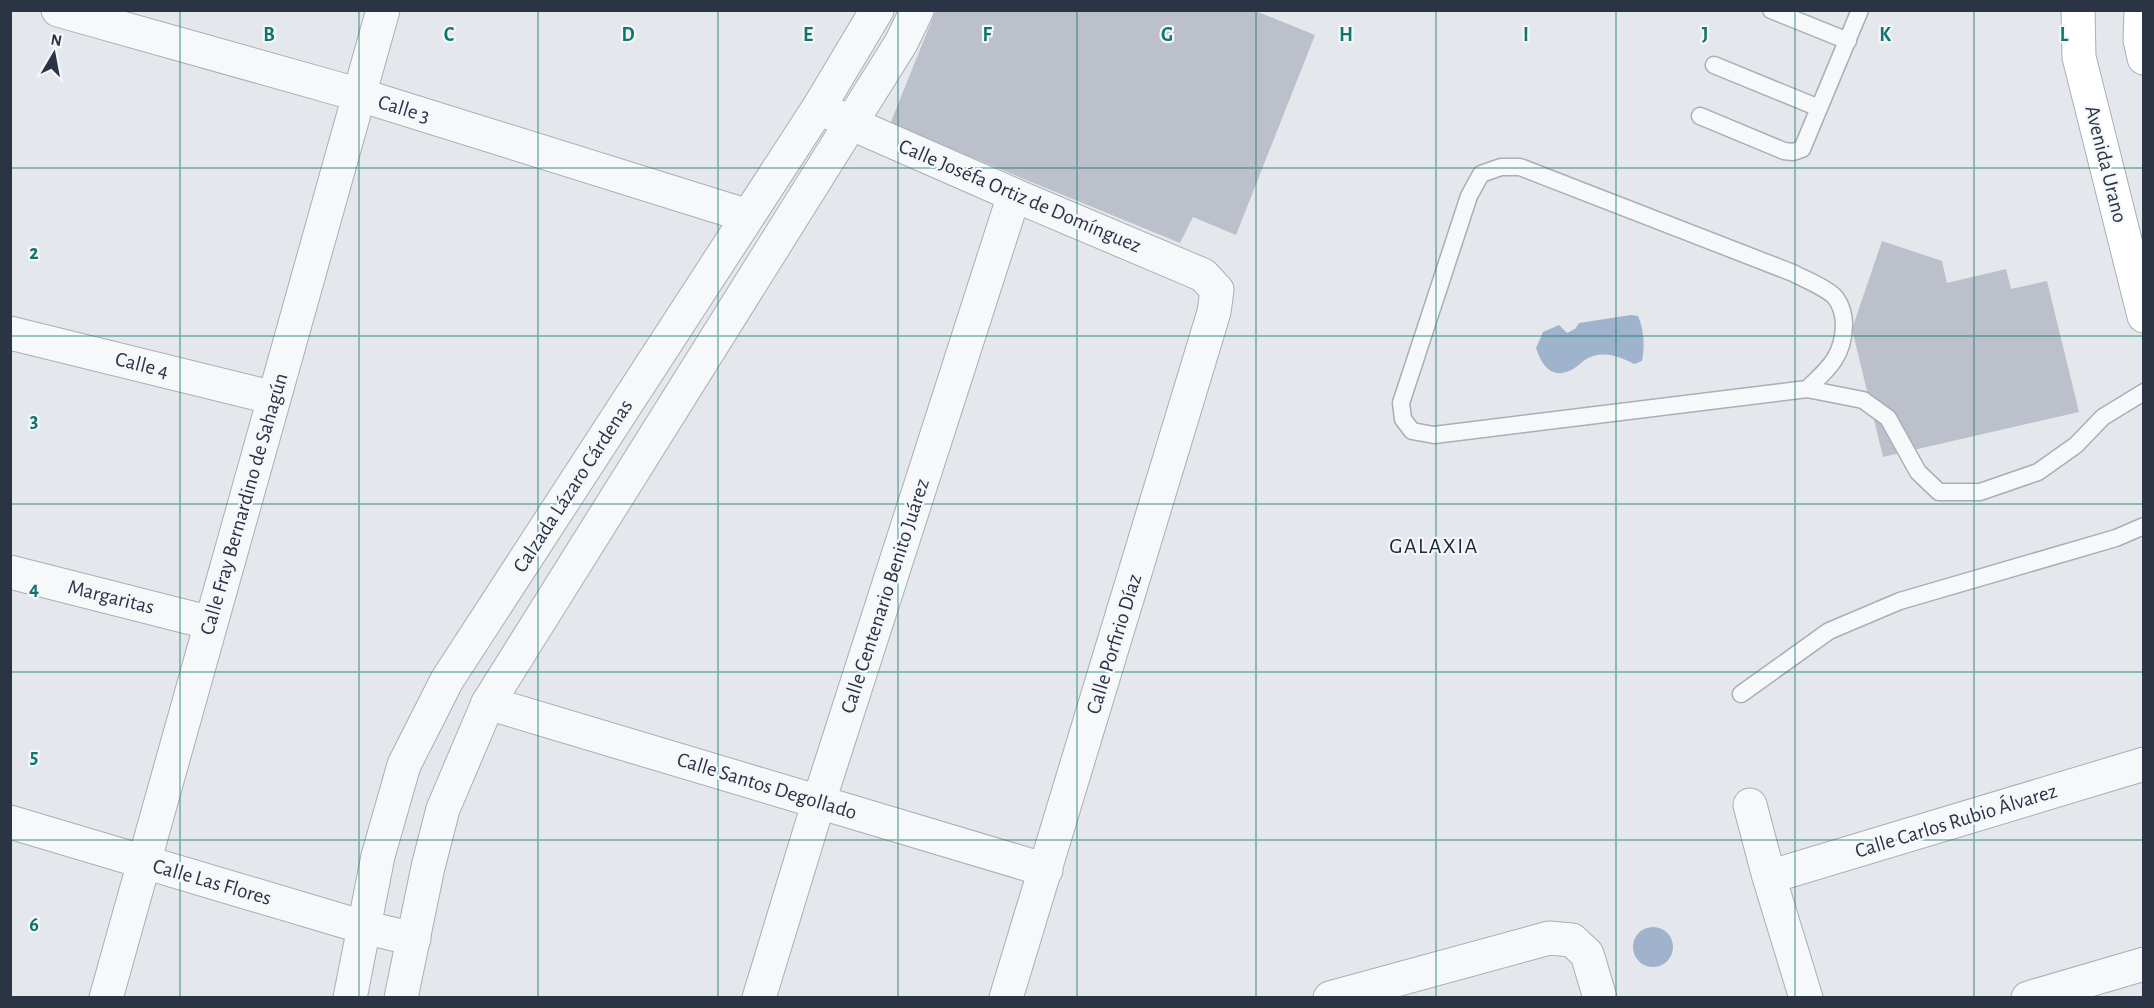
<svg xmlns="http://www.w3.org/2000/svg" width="2154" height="1008" viewBox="0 0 2154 1008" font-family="'Alegreya Sans',sans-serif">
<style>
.water{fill:#9fb4cc}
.building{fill:#bbc0ca}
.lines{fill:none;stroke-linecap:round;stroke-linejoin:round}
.service-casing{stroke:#a9aeb7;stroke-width:19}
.minor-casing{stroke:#a9aeb7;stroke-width:35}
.tertiary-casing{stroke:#a9aeb7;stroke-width:35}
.secondary-casing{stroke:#a9aeb7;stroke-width:35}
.service{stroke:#f7f8fa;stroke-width:16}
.minor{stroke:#f7f8fa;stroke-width:33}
.tertiary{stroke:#f7f8fa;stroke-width:33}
.secondary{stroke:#fff;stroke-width:33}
.grid{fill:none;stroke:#0f766e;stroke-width:1.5;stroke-opacity:0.55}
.labels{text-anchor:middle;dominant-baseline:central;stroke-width:4.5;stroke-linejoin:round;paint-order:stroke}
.street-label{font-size:21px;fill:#2b3445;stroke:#f4f6f9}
.neighbourhood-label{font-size:22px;letter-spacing:1.5px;fill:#1d2536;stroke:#f4f6f9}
.grid-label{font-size:20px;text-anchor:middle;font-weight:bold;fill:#0f766e;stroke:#f4f6f9;stroke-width:4.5;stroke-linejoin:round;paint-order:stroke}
</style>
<rect width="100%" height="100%" fill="#e4e7ec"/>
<!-- water -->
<path class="water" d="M1631 315 1638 316C1644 330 1645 346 1642 361L1634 364C1622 358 1611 353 1598 355 1583 357 1580 367 1569 371 1550 379 1541 363 1536 348L1543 332 1559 325 1567 333 1575 329 1579 323Z
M1633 947a20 20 0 1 1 40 0a20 20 0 1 1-40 0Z"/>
<!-- building -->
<path class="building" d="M936 10H1253L1315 35 1236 235 1193 217 1180 243 890 124Z
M1882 241 1942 261 1947 283 2006 269 2011 289 2047 281 2079 412 1883 457 1852 329Z"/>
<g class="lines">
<defs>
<path id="service" d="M1771 10 1848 41
M1714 65 1819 108
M1700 116 1784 151 1793 152 1802 149 1860 10
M1807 389C1828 369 1843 357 1844 326 1844 315 1842 305 1834 296 1823 286 1806 280 1793 273L1520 167H1501L1481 174 1469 196 1401 403 1403 419 1412 431 1434 435 1807 389 1863 400 1888 418 1918 472 1939 492H1980L2038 472 2076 445 2103 417 2144 392
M1741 694 1829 631 1900 601 2116 538 2144 526"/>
<path id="minor" d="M58 10 360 95 748 216
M819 107 850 123 1014 195 1203 275 1217 290 1214 312 1006 998
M10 333 274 398
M10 572 211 623
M488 703 1046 870
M1750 805 1769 877 1806 998
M10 822 363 927 414 939
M1769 877 2144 764
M106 998 383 10
M759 998 819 801 1014 195
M1330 998 1549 938 1572 940 1587 954 1600 998
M2028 998 2144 964"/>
<path id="tertiary" d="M350 998 378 856 404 765 447 680 819 107 877 10
M401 998 428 867 443 809 488 703 901 43 917 10"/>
<path id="secondary" d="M2078 10 2079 57 2144 316
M2141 10 2140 40 2144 58"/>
</defs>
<!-- service casing -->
<use href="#service" class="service-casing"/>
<!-- minor casing -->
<use href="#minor" class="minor-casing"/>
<!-- tertiary casing -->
<use href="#tertiary" class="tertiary-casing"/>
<!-- secondary casing -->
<use href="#secondary" class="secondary-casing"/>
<!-- service -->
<use href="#service" class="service"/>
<!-- minor -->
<use href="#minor" class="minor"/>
<!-- tertiary -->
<use href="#tertiary" class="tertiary"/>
<!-- secondary -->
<use href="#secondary" class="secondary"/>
</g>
<!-- grid -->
<path class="grid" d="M180 10V998M359 10V998M538 10V998M718 10V998M898 10V998M1077 10V998M1256 10V998M1436 10V998M1616 10V998M1795 10V998M1974 10V998M10 168H2144M10 336H2144M10 504H2144M10 672H2144M10 840H2144"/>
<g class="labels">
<!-- street labels -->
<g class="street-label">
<text transform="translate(404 109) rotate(17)">Calle 3</text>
<text transform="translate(2106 164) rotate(76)">Avenida Urano</text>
<text transform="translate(1020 196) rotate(23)">Calle Joséfa Ortiz de Domínguez</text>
<text transform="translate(142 365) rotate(14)">Calle 4</text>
<text transform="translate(573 486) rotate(-57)">Calzada Lázaro Cárdenas</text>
<text transform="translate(244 504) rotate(-74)">Calle Fray Bernardino de Sahagún</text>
<text transform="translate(885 596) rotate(-72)">Calle Centenario Benito Juárez</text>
<text transform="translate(111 597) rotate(14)">Margaritas</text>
<text transform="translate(1114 644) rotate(-73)">Calle Porfirio Díaz</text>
<text transform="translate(767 786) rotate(17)">Calle Santos Degollado</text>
<text transform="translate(1956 821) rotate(-17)">Calle Carlos Rubio Álvarez</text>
<text transform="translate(212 882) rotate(16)">Calle Las Flores</text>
</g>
<!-- neighbourhood labels -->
<g class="neighbourhood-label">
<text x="1434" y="546">GALAXIA</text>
</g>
</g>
<g class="grid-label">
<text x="269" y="41">B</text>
<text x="449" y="41">C</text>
<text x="628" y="41">D</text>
<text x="808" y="41">E</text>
<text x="987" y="41">F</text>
<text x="1167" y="41">G</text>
<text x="1346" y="41">H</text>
<text x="1526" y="41">I</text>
<text x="1705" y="41">J</text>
<text x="1885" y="41">K</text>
<text x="2064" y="41">L</text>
<text x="34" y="259">2</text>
<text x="34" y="427">3</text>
<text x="34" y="595">4</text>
<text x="34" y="763">5</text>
<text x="34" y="931">6</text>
</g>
<!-- border -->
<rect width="2154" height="1008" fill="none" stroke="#2b3445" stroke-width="24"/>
<!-- north arrow -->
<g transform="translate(54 54) rotate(10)" stroke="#f4f6f9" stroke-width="4.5" paint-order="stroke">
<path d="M0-4.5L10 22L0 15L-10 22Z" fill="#2b3445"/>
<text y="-9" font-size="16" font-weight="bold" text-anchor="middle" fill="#2b3445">N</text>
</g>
</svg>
